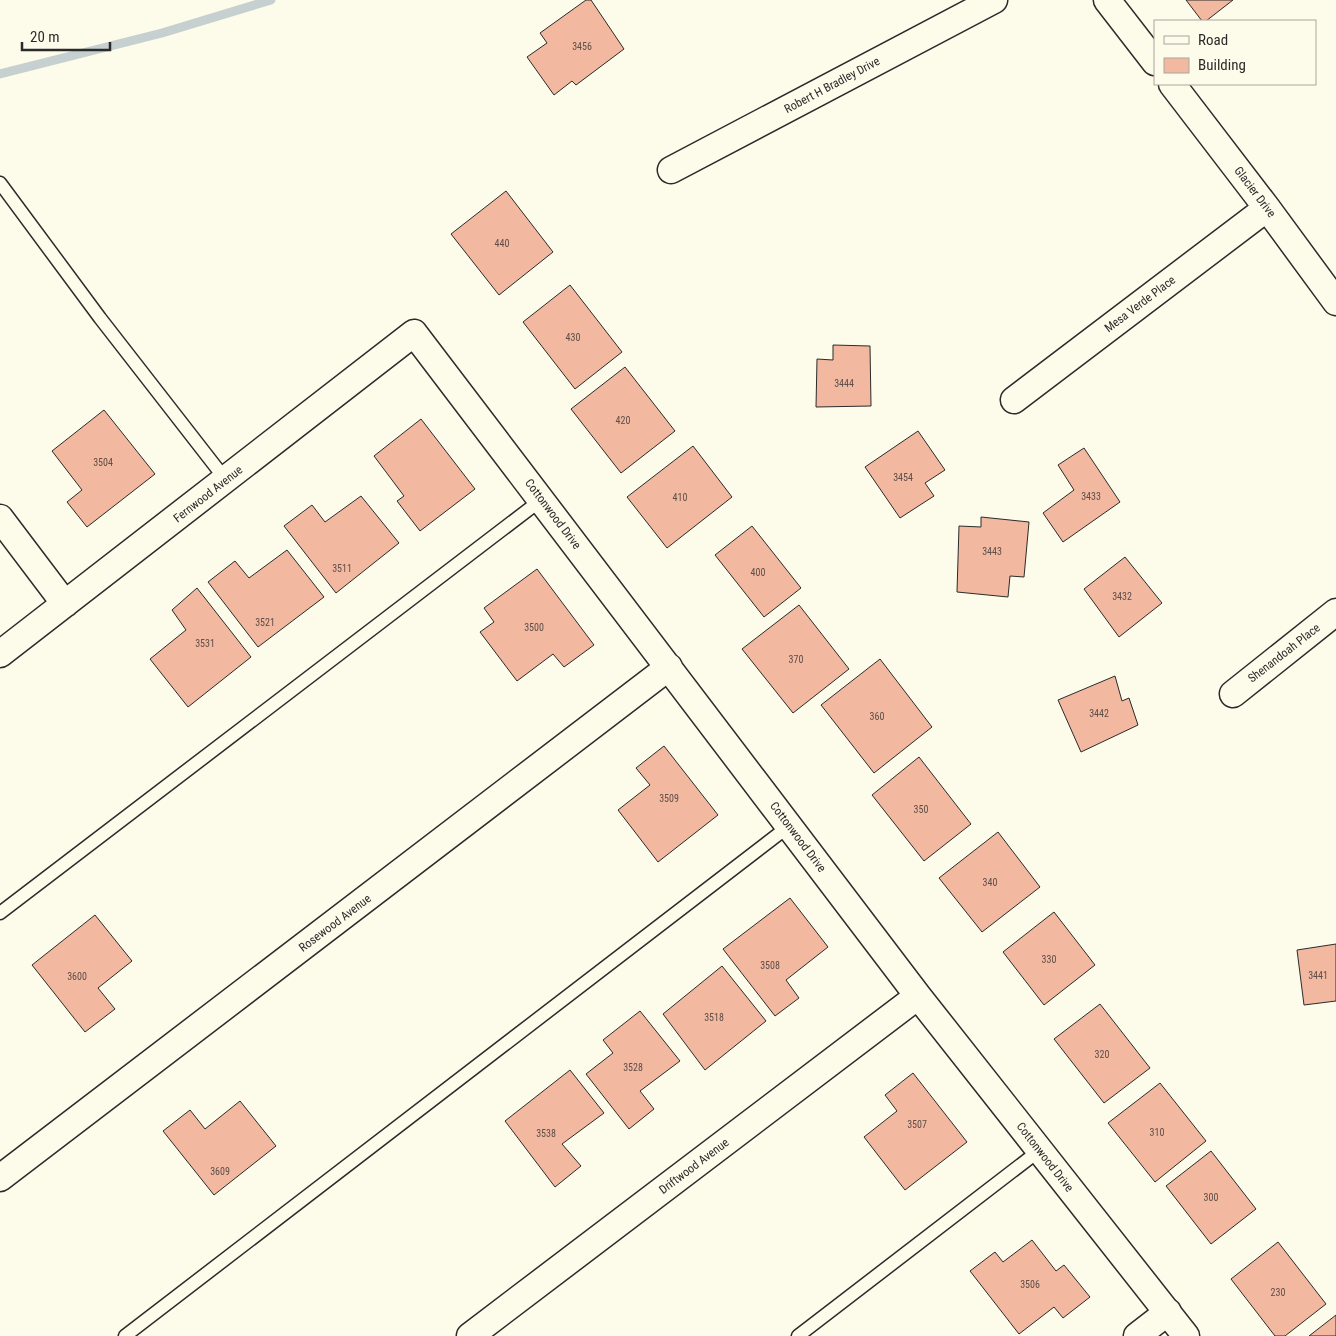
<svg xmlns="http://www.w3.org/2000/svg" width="1336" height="1336" viewBox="0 0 1336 1336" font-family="'Roboto Condensed',sans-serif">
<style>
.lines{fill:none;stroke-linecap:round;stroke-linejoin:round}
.stream{stroke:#c7d0d0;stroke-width:9}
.building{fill:#f2b8a0;stroke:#2b2b2b}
.lane-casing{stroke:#2b2b2b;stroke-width:15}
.street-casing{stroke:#2b2b2b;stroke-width:29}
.lane{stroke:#fdfbea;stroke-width:12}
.street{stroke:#fdfbea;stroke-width:26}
.labels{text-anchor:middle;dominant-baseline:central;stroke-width:4;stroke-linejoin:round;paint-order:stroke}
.number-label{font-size:10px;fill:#5d4e48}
.street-label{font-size:12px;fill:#2b2b2b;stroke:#fdfbea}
</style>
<rect width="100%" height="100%" fill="#fdfbea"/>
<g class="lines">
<!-- stream -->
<path class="stream" d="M0 74 162 33 271 0"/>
</g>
<!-- building -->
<path class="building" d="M586 0H591L624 49 576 85 572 81 554 95 527 57 547 43 540 33Z
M1186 0H1233L1206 21H1202Z
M506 191 553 252 499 295 451 234Z
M570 285 622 352 575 389 523 322Z
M833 345 870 346 871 406 816 407 817 359 833 360Z
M625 367 675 431 621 473 571 409Z
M104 410 155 474 87 527 67 502 82 490 52 451Z
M421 419 475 489 420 531 397 501 404 496 374 456Z
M918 431 945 470 925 483 934 496 900 518 865 467Z
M693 446 732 497 667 548 627 497Z
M1084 448 1120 502 1063 542 1043 513 1074 490 1058 465Z
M361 496 399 543 336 593 284 526 312 505 325 522Z
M981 517 1029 522 1024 577 1010 576 1008 597 957 592 959 526 981 527Z
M752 526 801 588 764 617 715 555Z
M287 550 324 597 258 647 208 582 235 561 249 578Z
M1125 557 1162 603 1119 637 1084 589Z
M537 569 594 645 564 667 553 654 517 681 480 632 494 622 484 608Z
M197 588 251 657 188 707 150 659 186 630 172 610Z
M799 605 849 669 793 713 742 649Z
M880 659 932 727 874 773 821 705Z
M1115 676 1122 701 1129 698 1138 725 1081 752 1058 700Z
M664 746 718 815 658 862 618 810 650 785 636 768Z
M919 757 971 824 924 861 872 795Z
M998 832 1040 887 982 932 939 878Z
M790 898 828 947 786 980 799 998 775 1016 723 949Z
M1054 912 1095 965 1044 1005 1003 952Z
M95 915 132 961 98 988 115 1009 85 1032 32 965Z
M1336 944V1001L1304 1005 1297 950Z
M722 966 766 1021 705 1070 663 1014Z
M1100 1004 1150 1068 1104 1103 1054 1039Z
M640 1011 680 1061 640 1091 654 1109 629 1129 586 1074 613 1053 603 1040Z
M570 1070 604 1113 562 1144 581 1166 555 1187 505 1121Z
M913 1073 967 1142 905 1190 864 1137 897 1111 885 1095Z
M1160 1083 1206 1141 1155 1182 1108 1123Z
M240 1101 276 1146 214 1195 163 1131 190 1110 205 1129Z
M1211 1151 1256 1209 1211 1244 1166 1186Z
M1032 1240 1056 1271 1064 1265 1090 1297 1063 1318 1054 1307 1019 1334 970 1271 995 1252 1003 1262Z
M1278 1242 1326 1304 1285 1336H1275L1231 1279Z
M1336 1315V1336H1309Z"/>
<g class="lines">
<defs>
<path id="lane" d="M0 183 100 318 226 480
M0 913 541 500
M125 1336 789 826
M798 1336 1040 1150"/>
<path id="street" d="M1107 0 1155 62
M1172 84 1267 208 1336 302
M671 170 994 0
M1014 400 1267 208
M0 518 65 604
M0 654 414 333 918 996 1186 1336
M1233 694 1336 612
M0 1178 669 667
M470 1336 918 996
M1137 1336 1168 1312"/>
</defs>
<!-- lane casing -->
<use href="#lane" class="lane-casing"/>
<!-- street casing -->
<use href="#street" class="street-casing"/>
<!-- lane -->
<use href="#lane" class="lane"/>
<!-- street -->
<use href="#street" class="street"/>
</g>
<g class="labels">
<!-- number labels -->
<g class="number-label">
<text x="582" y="46">3456</text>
<text x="502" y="243">440</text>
<text x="573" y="337">430</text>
<text x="844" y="383">3444</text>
<text x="623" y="420">420</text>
<text x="103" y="462">3504</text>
<text x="903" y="477">3454</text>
<text x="1091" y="496">3433</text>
<text x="680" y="497">410</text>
<text x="992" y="551">3443</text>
<text x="342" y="568">3511</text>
<text x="758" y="572">400</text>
<text x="1122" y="596">3432</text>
<text x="265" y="622">3521</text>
<text x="534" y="627">3500</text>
<text x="205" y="643">3531</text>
<text x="796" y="659">370</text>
<text x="1099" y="713">3442</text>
<text x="877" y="716">360</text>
<text x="669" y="798">3509</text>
<text x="921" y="809">350</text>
<text x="990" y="882">340</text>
<text x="1049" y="959">330</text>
<text x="770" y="965">3508</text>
<text x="1318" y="975">3441</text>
<text x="77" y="976">3600</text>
<text x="714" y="1017">3518</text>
<text x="1102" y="1054">320</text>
<text x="633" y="1067">3528</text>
<text x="917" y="1124">3507</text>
<text x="1157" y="1132">310</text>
<text x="546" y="1133">3538</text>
<text x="220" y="1171">3609</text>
<text x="1211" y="1197">300</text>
<text x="1030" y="1284">3506</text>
<text x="1278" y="1292">230</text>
</g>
<!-- street labels -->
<g class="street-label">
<text transform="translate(832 85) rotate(-28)">Robert H Bradley Drive</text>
<text transform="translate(1255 192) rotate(53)">Glacier Drive</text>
<text transform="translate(1140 304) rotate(-37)">Mesa Verde Place</text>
<text transform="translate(208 494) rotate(-38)">Fernwood Avenue</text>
<text transform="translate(553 514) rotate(53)">Cottonwood Drive</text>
<text transform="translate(1284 653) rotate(-38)">Shenandoah Place</text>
<text transform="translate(798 837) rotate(53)">Cottonwood Drive</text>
<text transform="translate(335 923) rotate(-37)">Rosewood Avenue</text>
<text transform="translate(1045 1157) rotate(52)">Cottonwood Drive</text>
<text transform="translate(694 1166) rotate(-37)">Driftwood Avenue</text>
</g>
</g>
<!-- legend -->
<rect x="1154" y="20" width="162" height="65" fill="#fdfbea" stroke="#a9a89e"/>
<rect x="1164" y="36" width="25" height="8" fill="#fdfbea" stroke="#a9a89e"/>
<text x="1198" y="45" font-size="15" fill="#2b2b2b">Road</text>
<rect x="1164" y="58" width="25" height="15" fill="#f2b8a0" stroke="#a9a89e"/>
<text x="1198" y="70" font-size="15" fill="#2b2b2b">Building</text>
<!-- scale -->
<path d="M22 42v8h88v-8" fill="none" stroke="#2b2b2b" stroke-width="2.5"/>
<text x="30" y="42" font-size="15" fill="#2b2b2b" stroke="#fdfbea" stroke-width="4" paint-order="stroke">20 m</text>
</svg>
